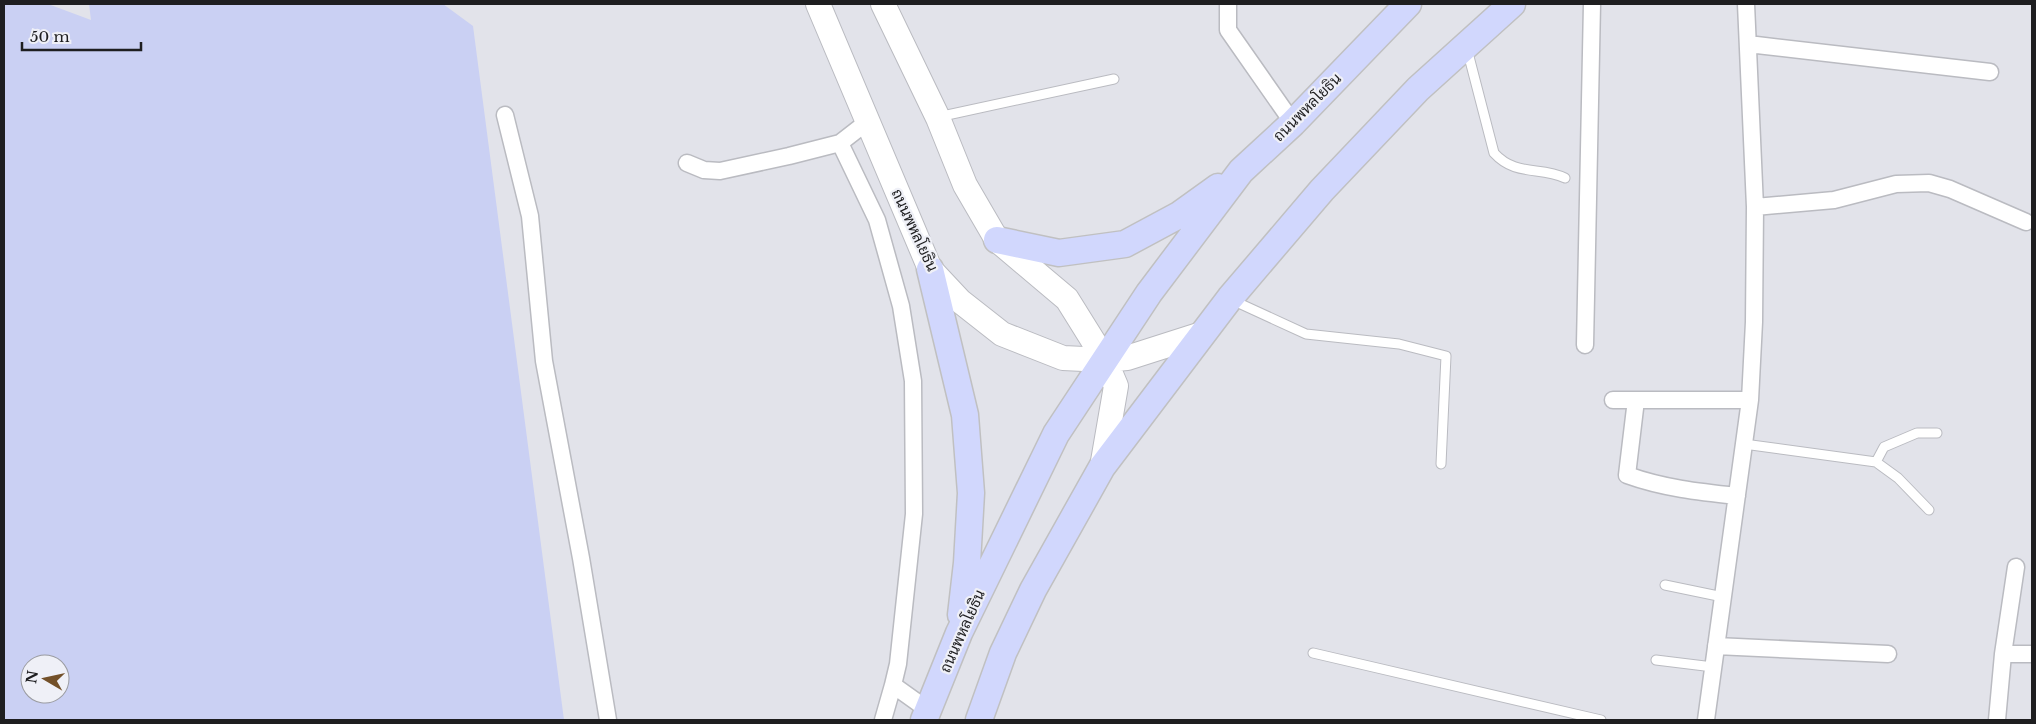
<svg xmlns="http://www.w3.org/2000/svg" width="2036" height="724" viewBox="0 0 2036 724" font-family="'Libre Baskerville',Sarabun,serif">
<style>
.green{fill:#cad0f3;fill-rule:evenodd}
.lines{fill:none;stroke-linecap:round;stroke-linejoin:round}
.service-casing{stroke:#babbc1;stroke-width:11}
.minor-casing{stroke:#babbc1;stroke-width:19}
.secondary-casing{stroke:#babbc1;stroke-width:26}
.primary-casing{stroke:#c0c0c1;stroke-width:29}
.service{stroke:#fff;stroke-width:9}
.minor{stroke:#fff;stroke-width:16}
.secondary{stroke:#fff;stroke-width:24}
.primary{stroke:#d1d7fd;stroke-width:26}
.labels{text-anchor:middle;dominant-baseline:central;stroke-width:4.5;stroke-linejoin:round;paint-order:stroke}
.street-label{font-size:15px;fill:#1e1e20;stroke:#eff0f7}
</style>
<rect width="100%" height="100%" fill="#e2e3ea"/>
<!-- green -->
<path class="green" d="M4 4H48L91 20 89 4H443L473 26 564 720H4ZM30 664H60V694H30Z"/>
<g class="lines">
<defs>
<path id="service" d="M1467 49 1494 153C1516 177 1540 166 1565 178
M938 117 1114 79
M1232 300 1306 334 1399 344 1446 356 1441 464
M1744 444 1876 462 1898 478 1929 510
M1876 462 1884 447 1917 433H1937
M1665 585 1723 597
M1313 653 1601 720
M1656 660 1713 667"/>
<path id="minor" d="M1228 4V30L1293 123
M1748 44 1990 72
M505 115 530 216 544 361 581 558 608 720
M840 143 877 220 901 306 913 381 914 514 898 664 893 685 928 710
M687 163 704 170 720 171 789 156 840 143 867 122
M1755 207 1834 200 1896 184 1929 183 1950 189 2026 222
M1585 345 1592 4
M1613 400H1750
M1636 400 1627 475C1663 488 1699 492 1737 496
M1716 646 1888 654
M2003 654 2016 567
M883 720 893 685
M1706 720 1750 400 1754 322 1755 207 1746 4
M1997 720 2003 654H2032"/>
<path id="secondary" d="M818 4 930 269 960 301 1002 334 1063 358 1105 360 1127 358 1202 334
M883 4 938 118 965 185 997 240 1067 299 1105 360 1116 386 1102 467"/>
<path id="primary" d="M997 240 1059 253 1125 244 1179 215 1218 187
M930 269 965 415 971 493 967 563 961 615
M924 720 959 633 1056 434 1149 293 1241 171 1293 123 1408 4
M979 720 1003 653 1033 590 1102 467 1230 298 1322 190 1418 89 1512 4"/>
</defs>
<!-- service casing -->
<use href="#service" class="service-casing"/>
<!-- minor casing -->
<use href="#minor" class="minor-casing"/>
<!-- secondary casing -->
<use href="#secondary" class="secondary-casing"/>
<!-- primary casing -->
<use href="#primary" class="primary-casing"/>
<!-- service -->
<use href="#service" class="service"/>
<!-- minor -->
<use href="#minor" class="minor"/>
<!-- secondary -->
<use href="#secondary" class="secondary"/>
<!-- primary -->
<use href="#primary" class="primary"/>
</g>
<g class="labels">
<!-- street labels -->
<g class="street-label">
<text transform="translate(1307 107) rotate(-45)">ถนนพหลโยธิน</text>
<text transform="translate(915 230) rotate(65)">ถนนพหลโยธิน</text>
<text transform="translate(962 631) rotate(-66)">ถนนพหลโยธิน</text>
</g>
</g>
<!-- border -->
<rect width="2036" height="724" fill="none" stroke="#1e1e20" stroke-width="10"/>
<!-- north arrow -->
<g transform="translate(45 679) rotate(279)"><circle r="24" fill="#eff0f7" stroke="#9b9ca1"/>
<path d="M0-4L9 19L0 12L-9 19Z" fill="#735029"/>
<text y="-8" font-size="14" font-weight="bold" text-anchor="middle" fill="#1e1e20">N</text>
</g>
<!-- scale -->
<path d="M22 42v8h119v-8" fill="none" stroke="#1e1e20" stroke-width="2.5"/>
<text x="30" y="42" font-size="15" fill="#1e1e20" stroke="#eff0f7" stroke-width="4" paint-order="stroke">50 m</text>
</svg>
